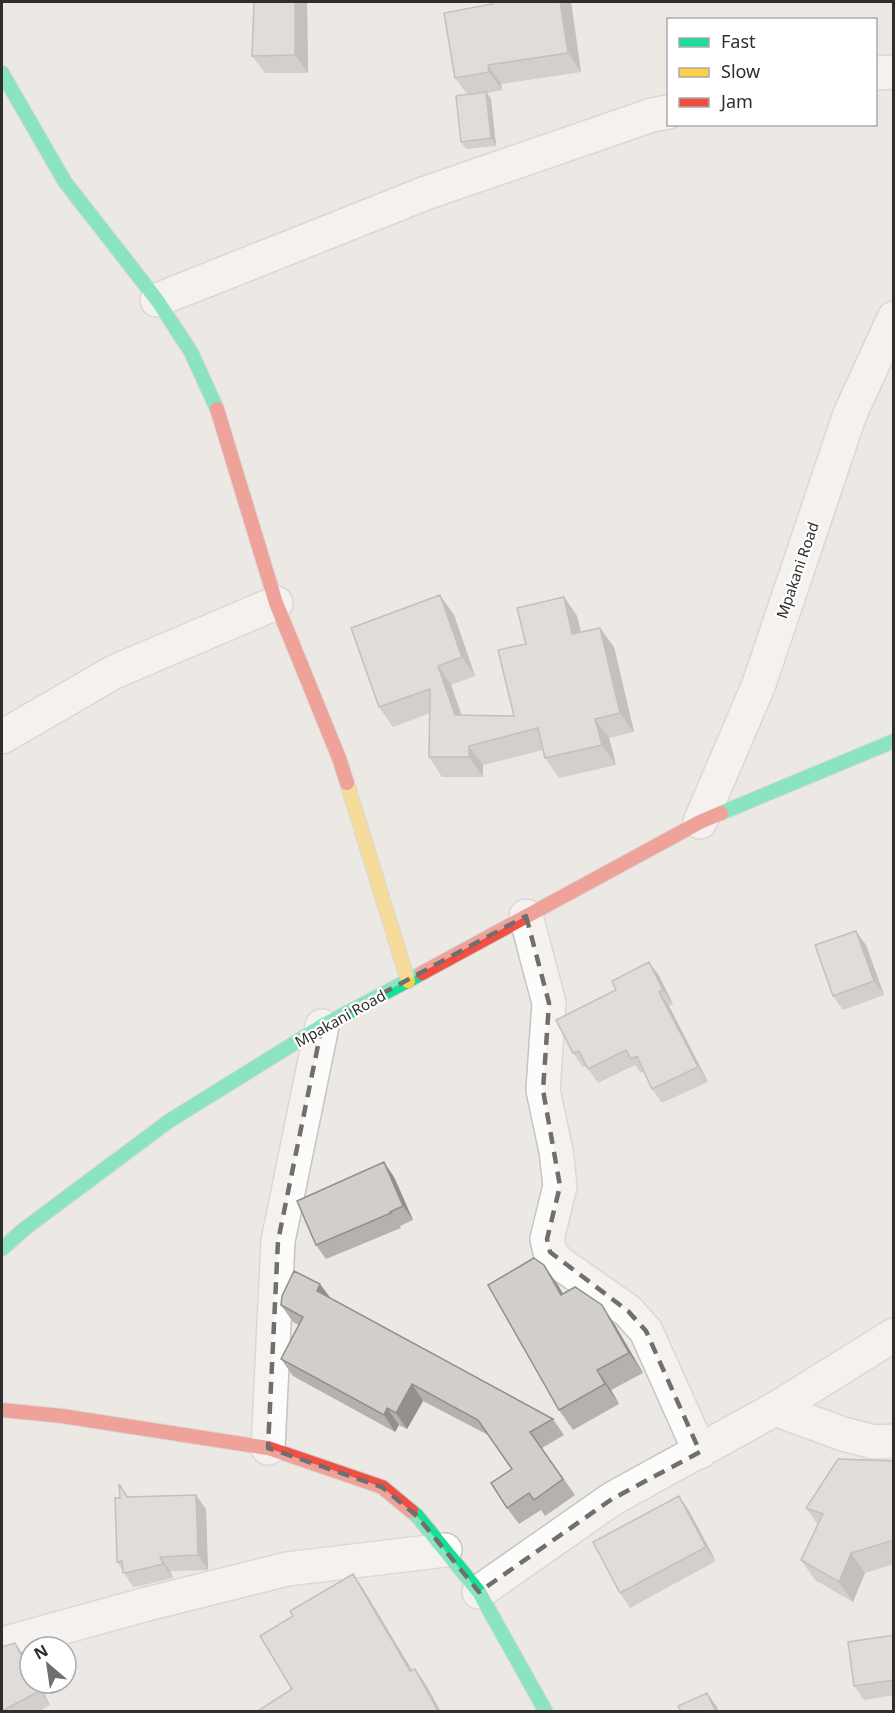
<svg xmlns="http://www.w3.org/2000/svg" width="895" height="1713" viewBox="0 0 895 1713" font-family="'Noto Sans',sans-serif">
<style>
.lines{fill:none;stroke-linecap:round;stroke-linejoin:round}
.street-casing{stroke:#c5c4c5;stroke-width:36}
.fast-casing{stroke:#c5c4c5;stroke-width:16}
.slow-casing{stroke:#c5c4c5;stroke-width:16}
.jam-casing{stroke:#c5c4c5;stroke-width:16}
.street{stroke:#fcfcfb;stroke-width:33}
.fast{stroke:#16e098;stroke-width:14}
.slow{stroke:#ffcf43;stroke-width:14}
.jam{stroke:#f24e42;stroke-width:14}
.wall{fill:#b4b1af}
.shaded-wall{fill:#92908e}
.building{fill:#d1cecb;stroke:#92908e;stroke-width:1.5}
.marked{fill:none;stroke:#706f6e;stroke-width:4.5;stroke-dasharray:12 8;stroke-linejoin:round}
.labels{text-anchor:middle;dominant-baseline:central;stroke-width:4.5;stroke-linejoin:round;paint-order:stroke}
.street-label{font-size:15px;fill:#2e2e2e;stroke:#fff}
</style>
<rect width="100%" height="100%" fill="#ece8e4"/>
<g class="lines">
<defs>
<path id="street" d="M876 73 894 72
M157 300 426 193 652 115 668 112
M2 737 114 672 276 603
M700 822 759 684 850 414 894 318
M526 916 549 1003 543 1090 556 1151 560 1186 547 1239 550 1252 558 1262 628 1311 646 1331 700 1452
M775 1409 843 1434 874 1442 894 1441
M268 1448 278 1241 322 1026
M479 1592 612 1499 775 1409 894 1335
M2 1644 147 1604 287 1569 445 1550"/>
<path id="fast" d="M2 73 65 182 157 300 191 352 217 409
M721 813 894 741
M2 1249 23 1230 169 1121 322 1026 422 973
M411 1511 417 1516 479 1592 546 1712"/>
<path id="slow" d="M347 783 408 981"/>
<path id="jam" d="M217 409 276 603 339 758 347 783
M422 973 700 822 721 813
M2 1410 62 1416 268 1448 382 1487 411 1511"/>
</defs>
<!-- street casing -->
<use href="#street" class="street-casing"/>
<!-- fast casing -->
<use href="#fast" class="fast-casing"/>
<!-- slow casing -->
<use href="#slow" class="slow-casing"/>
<!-- jam casing -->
<use href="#jam" class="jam-casing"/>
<!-- street -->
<use href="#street" class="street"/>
<!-- fast -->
<use href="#fast" class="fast"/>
<!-- slow -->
<use href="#slow" class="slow"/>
<!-- jam -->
<use href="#jam" class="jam"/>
</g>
<!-- wall -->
<path class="wall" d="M307 2 308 73H265L252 56Z
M571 2 581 72 501 84 502 90 487 93 491 99 496 146 466 149 461 142 467 94 455 78Z
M564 597 577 616 581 632 614 647 634 732 609 738 616 765 559 778 545 758 543 750 483 765V777H442L429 757 430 713 393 727 379 707 454 615 475 676 451 685 462 715 514 716 526 644Z
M866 945 884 995 843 1010 833 996Z
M649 962 659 976 673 1004 669 1006 708 1082 662 1103 652 1089 644 1072 641 1073 635 1065 598 1083 586 1066 583 1067 573 1053 616 990Z
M394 1177 413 1220 400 1226 401 1228 326 1259 316 1245Z
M558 1285 563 1294 615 1325 643 1373 611 1390 619 1404 573 1430 559 1410Z
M331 1298 553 1419 564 1435 542 1448 575 1495 545 1516 541 1510 519 1524 507 1508 512 1469 490 1436 423 1401 407 1429 399 1425 395 1432 293 1376 281 1359 299 1325 293 1322 281 1305Z
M894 1461V1564L865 1573 853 1602 815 1580 801 1560 818 1525 806 1508Z
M119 1484 128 1497 206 1509 208 1570 170 1571 173 1578 140 1586 133 1587 117 1562 120 1498Z
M679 1496 689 1511 716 1561 630 1608 620 1593Z
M894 1635V1695L864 1700 854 1686Z
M25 1657 50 1705 38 1712H2Z"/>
<!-- shaded-wall -->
<path class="shaded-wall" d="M295 2H307L308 73 295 55Z
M560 2H571L581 72 568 53Z
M488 65 501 84 502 90 489 72Z
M486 92 491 99 496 146 491 138Z
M440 595 454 615 475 676 462 657Z
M564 597 577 616 586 654 572 634Z
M600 628 614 647 634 732 620 713Z
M438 666 451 685 468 735 455 715Z
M595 719 609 738 616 765 602 745Z
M469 746 483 765V777L469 757Z
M856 931 866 945 884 995 874 981Z
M649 962 659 976 673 1004 663 990Z
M659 992 669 1006 708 1082 698 1067Z
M384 1162 394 1177 413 1220 403 1206Z
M544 1265 558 1285 575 1315 561 1295Z
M320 1284 332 1300 317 1291Z
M602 1305 615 1325 643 1373 629 1353Z
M597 1370 611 1390 619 1404 605 1384Z
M412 1384 423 1401 407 1429 396 1413Z
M387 1408 399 1425 395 1432 384 1415Z
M196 1495 206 1509 208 1570 198 1555Z
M679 1496 689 1511 716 1561 706 1547Z
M851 1553 865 1573 853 1602 839 1582Z
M160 1557 170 1571 173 1578 163 1564Z
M353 1574 364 1590 422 1687 410 1671Z
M15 1643 25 1657 30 1667V1672Z
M415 1669 426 1685 441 1712H439Z
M36 1683H38L50 1705 40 1691Z
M707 1693 717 1707 719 1712H716Z"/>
<!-- building -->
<path class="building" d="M254 2H295V55L252 56Z
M491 2H560L568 53 488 65 489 72 455 78 444 13 492 4Z
M486 92 491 138 461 142 456 96Z
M440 595 462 657 438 666 455 715 514 716 498 650 526 644 517 608 564 597 572 634 600 628 620 713 595 719 602 745 545 758 538 728 469 746V757H429L430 689 379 707 351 628Z
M856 931 874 981 833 996 815 945Z
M649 962 663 990 659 992 698 1067 652 1089 637 1056 631 1059 626 1050 588 1069 579 1051 573 1053 556 1020 616 990 612 981Z
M384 1162 403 1206 390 1212 391 1213 316 1245 297 1201Z
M534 1258 544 1265 561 1295 575 1287 602 1305 629 1353 597 1370 605 1384 559 1410 488 1285Z
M294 1271 320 1284 317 1291 553 1419 530 1432 563 1479 534 1500 529 1493 507 1508 491 1483 512 1469 478 1420 412 1384 396 1413 387 1408 384 1415 281 1359 303 1317 281 1305 282 1296Z
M838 1459 894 1461V1540L851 1553 839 1582 801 1560 823 1514 806 1508Z
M119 1484 127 1497 196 1495 198 1555 160 1557 163 1564 130 1572 123 1573 122 1561 117 1562 115 1498H120Z
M679 1496 706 1547 620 1593 593 1542Z
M353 1574 410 1671 415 1669 438 1711 256 1712 292 1689 260 1636 293 1616 290 1611Z
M894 1635V1680L854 1686 848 1642Z
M15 1643 30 1672V1683H36L40 1691 2 1711V1647Z
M707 1693 716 1712H681L678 1706Z"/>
<!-- marked area -->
<path d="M0 0H895V1713H0ZM526 916 549 1003 543 1090 560 1186 547 1239 550 1252 628 1311 646 1331 700 1452 612 1499 479 1592 417 1516 382 1487 268 1448 278 1241 322 1026Z" fill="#ece8e4" fill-opacity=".55" fill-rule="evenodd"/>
<path class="marked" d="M526 916 549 1003 543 1090 560 1186 547 1239 550 1252 628 1311 646 1331 700 1452 612 1499 479 1592 417 1516 382 1487 268 1448 278 1241 322 1026Z"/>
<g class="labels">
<!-- street labels -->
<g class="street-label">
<text transform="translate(797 570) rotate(-71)">Mpakani Road</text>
<text transform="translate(340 1018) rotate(-29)">Mpakani Road</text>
</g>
</g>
<!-- border -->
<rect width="895" height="1713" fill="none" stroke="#2e2e2e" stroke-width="6"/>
<!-- legend -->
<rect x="667" y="18" width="210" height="108" fill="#ffffff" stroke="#ababab" stroke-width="1.5"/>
<rect x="679" y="38" width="30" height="9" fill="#16e098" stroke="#ababab" stroke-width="1.5"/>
<text x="721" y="48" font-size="18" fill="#2e2e2e">Fast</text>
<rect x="679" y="68" width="30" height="9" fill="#ffcf43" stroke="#ababab" stroke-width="1.5"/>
<text x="721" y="78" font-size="18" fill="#2e2e2e">Slow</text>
<rect x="679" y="98" width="30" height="9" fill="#f24e42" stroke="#ababab" stroke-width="1.5"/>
<text x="721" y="108" font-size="18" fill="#2e2e2e">Jam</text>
<!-- north arrow -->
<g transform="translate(48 1665) rotate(331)"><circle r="28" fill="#ffffff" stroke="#ababab" stroke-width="1.5"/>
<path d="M0-4.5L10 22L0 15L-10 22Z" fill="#706f6e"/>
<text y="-9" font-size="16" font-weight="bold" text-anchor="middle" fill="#2e2e2e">N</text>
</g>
</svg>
